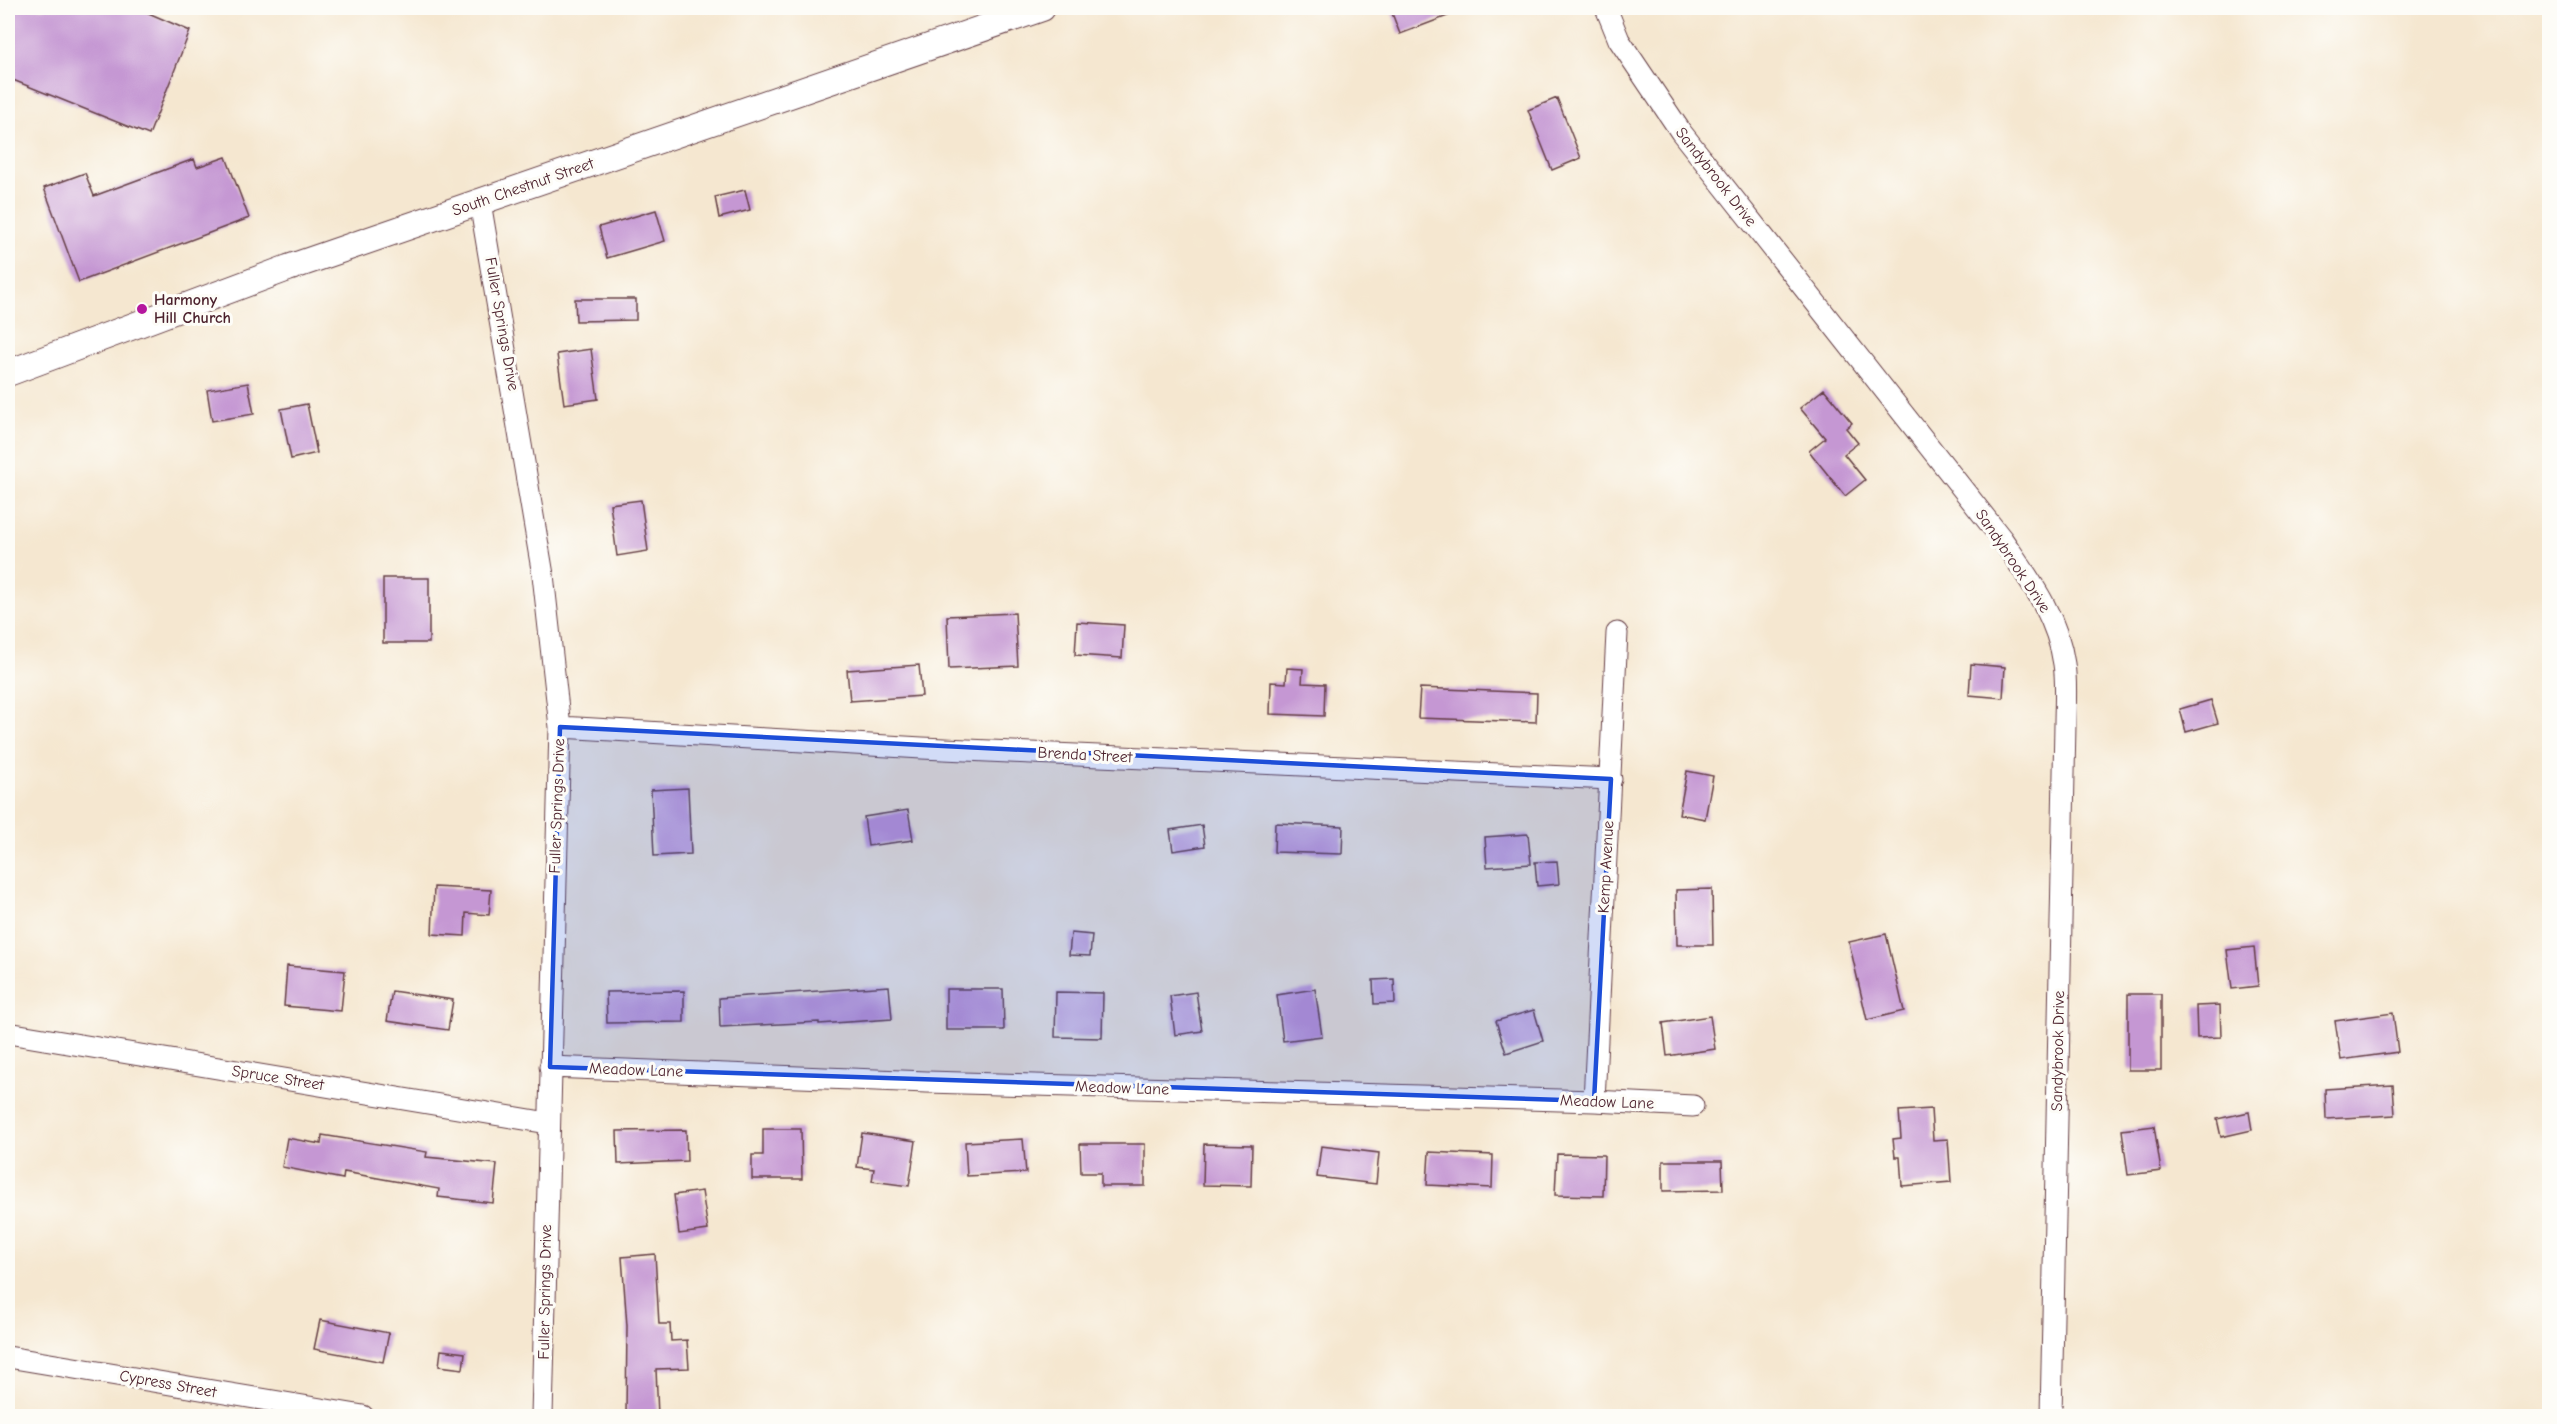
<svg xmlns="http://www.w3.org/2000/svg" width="2557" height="1424" viewBox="0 0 2557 1424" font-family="'Comic Neue',sans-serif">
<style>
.building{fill:#c597d3}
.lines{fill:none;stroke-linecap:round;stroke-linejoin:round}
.minor-casing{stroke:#643d44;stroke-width:23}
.major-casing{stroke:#643d44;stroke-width:28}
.minor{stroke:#fff;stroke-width:21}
.major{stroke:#fff;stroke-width:26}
.marked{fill:#1d4ed8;fill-opacity:0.2;stroke:#1d4ed8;stroke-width:4.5;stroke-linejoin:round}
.poi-dot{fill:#b5179e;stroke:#fdfcf7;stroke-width:2}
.labels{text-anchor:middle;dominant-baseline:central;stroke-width:6;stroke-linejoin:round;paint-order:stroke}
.street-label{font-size:16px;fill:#4a1f2b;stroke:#fdfcf7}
.poi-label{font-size:16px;font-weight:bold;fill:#4a1f2b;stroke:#fdfcf7;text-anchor:start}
</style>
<rect width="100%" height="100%" fill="#fdfcf7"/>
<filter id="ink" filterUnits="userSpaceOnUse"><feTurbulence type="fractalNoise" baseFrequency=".0167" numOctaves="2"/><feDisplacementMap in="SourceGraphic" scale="12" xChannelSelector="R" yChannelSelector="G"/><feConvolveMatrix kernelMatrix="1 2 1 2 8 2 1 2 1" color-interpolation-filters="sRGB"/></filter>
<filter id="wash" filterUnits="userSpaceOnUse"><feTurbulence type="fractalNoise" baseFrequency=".008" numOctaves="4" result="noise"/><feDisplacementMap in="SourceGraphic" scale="24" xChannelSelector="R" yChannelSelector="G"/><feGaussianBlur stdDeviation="1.35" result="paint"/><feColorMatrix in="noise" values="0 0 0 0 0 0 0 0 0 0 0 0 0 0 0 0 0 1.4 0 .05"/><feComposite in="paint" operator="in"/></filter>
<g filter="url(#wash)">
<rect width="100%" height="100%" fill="#f5e7d0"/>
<g id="blocks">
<!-- building -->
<path class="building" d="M13 8H137L190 31 149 135 8 78V22Z
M1390 8H1465L1466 9 1400 34Z
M1557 98 1581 158 1552 170 1528 110Z
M226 157 249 218 79 282 44 188 85 173 94 196 194 159 197 167Z
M745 190 750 210 719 218 715 197Z
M656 210 665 241 607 258 599 227Z
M575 299H636V320L576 321Z
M591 349 598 399 564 404 557 354Z
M248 383 254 414 212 421 207 390Z
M1824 389 1852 423 1846 428 1858 443 1844 454 1865 480 1845 496 1809 451 1825 438 1800 408Z
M307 404 317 453 291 459 281 409Z
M641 500 648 551 617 556 610 504Z
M383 578H429V643H383Z
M1015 613 1018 666 949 669 947 616Z
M1077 622 1124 625 1122 658 1075 655Z
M1971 664 2005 667 2003 698 1969 695Z
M919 665 922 696 850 701 847 670Z
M1287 668 1303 669 1302 683 1325 684 1324 716 1270 714 1271 682 1286 683Z
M1420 688 1537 693 1536 722 1418 718Z
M2211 700 2218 723 2186 732 2180 709Z
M1687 771 1713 776 1705 819 1679 814Z
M688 788 691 854 654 856 651 790Z
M908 810 913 840 868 846 864 817Z
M1275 823 1343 826 1342 854 1274 852Z
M1202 825 1205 846 1173 851 1170 830Z
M1528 834 1531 864 1487 867 1485 837Z
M1557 861 1559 884 1537 886 1535 862Z
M434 887 491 890 489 915 466 913 465 936 432 934Z
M1712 889 1713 945H1677L1676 890Z
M1071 933 1092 935 1090 956 1069 955Z
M1886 934 1904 1011 1867 1020 1849 942Z
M2254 947 2258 986 2232 989 2227 950Z
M287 966 345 971 341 1011 284 1006Z
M1394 979 1395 1003 1374 1004 1373 980Z
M889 986 892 1019 819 1024V1022L720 1027 719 998Z
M946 989H1003L1004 1030H946Z
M1315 989 1322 1036 1283 1041 1277 995Z
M392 991 453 1000 448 1030 387 1021Z
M684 991V1022L607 1023 606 992Z
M1056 992 1103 993 1102 1038 1055 1037Z
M1196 992 1202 1031 1175 1035 1170 996Z
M2128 994H2161V1070H2128Z
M2220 1005 2221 1037 2197 1038 2196 1006Z
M1534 1010 1543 1041 1506 1053 1496 1021Z
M2393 1013 2398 1052 2341 1060 2335 1021Z
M1710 1016 1715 1049 1667 1056 1663 1023Z
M2393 1085 2395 1115 2326 1119 2325 1089Z
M1931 1109 1933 1140 1948 1139 1951 1182 1902 1186 1900 1157H1895L1893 1139 1901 1138 1899 1111Z
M2249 1112 2252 1130 2221 1137 2217 1119Z
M2154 1126 2161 1171 2128 1175 2122 1130Z
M763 1129H801L802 1179H752V1155H763Z
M686 1130 687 1161 618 1164 617 1131Z
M862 1133 916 1141 909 1186 872 1181 874 1169 857 1167Z
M322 1135 427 1152 426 1157 497 1164 493 1203 438 1197 439 1189 344 1172 343 1179 282 1167 287 1138 321 1144Z
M1023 1139 1026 1173 967 1176 965 1142Z
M1080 1144H1145V1186H1101V1173H1081Z
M1204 1144 1252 1145 1251 1186 1203 1185Z
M1321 1146 1379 1153 1376 1184 1317 1177Z
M1429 1152 1493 1155 1492 1188 1427 1185Z
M1557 1154 1604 1155 1603 1196 1555 1195Z
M1663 1161H1722L1723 1190 1663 1191Z
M702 1191 708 1230 679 1234 674 1195Z
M655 1254 659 1324H670L671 1341 687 1340 689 1368 656 1369 658 1416H626L627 1326 622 1257Z
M320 1320 389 1333 383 1362 314 1349Z
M441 1350 465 1353 463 1369 439 1366Z"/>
</g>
</g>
<g filter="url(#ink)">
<use href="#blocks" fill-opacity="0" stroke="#643d44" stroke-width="1.5"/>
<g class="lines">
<defs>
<path id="minor" d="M1606 8 1619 40 1681 132 2002 539C2029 579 2057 615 2064 664 2067 683 2065 705 2065 724L2051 1416
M480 202 543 575 560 727 542 1416
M560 727 922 748 1611 779
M8 1033 548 1123
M550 1067 927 1082 1594 1101 1693 1106
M1594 1101 1617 633
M8 1357 363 1416"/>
<path id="major" d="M8 373 288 268 1042 8"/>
</defs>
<!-- minor casing -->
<use href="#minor" class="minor-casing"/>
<!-- major casing -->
<use href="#major" class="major-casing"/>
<!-- minor -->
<use href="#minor" class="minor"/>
<!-- major -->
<use href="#major" class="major"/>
</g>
</g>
<!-- marked area -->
<path class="marked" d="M560 727 1611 779 1594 1101 550 1067Z"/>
<!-- markers -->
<circle class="poi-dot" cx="142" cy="309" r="6"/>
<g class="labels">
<!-- street labels -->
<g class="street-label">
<text transform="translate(1716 177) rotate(52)">Sandybrook Drive</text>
<text transform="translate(523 187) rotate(-19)">South Chestnut Street</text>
<text transform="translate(502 324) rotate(80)">Fuller Springs Drive</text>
<text transform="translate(2013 561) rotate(56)">Sandybrook Drive</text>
<text transform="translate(1085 755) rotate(3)">Brenda Street</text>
<text transform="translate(557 806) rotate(-88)">Fuller Springs Drive</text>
<text transform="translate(1606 867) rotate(-87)">Kemp Avenue</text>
<text transform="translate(2058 1051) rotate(-89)">Sandybrook Drive</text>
<text transform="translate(636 1070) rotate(2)">Meadow Lane</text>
<text transform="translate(278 1078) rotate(9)">Spruce Street</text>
<text transform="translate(1122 1088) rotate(2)">Meadow Lane</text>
<text transform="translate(1607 1102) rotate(2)">Meadow Lane</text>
<text transform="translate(545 1292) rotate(-89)">Fuller Springs Drive</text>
<text transform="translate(168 1384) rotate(10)">Cypress Street</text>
</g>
<!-- poi labels -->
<g class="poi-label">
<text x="154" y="300">Harmony<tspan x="154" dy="18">Hill Church</tspan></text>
</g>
</g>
<!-- margin -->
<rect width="2557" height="1424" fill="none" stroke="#fdfcf7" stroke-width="30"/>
</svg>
